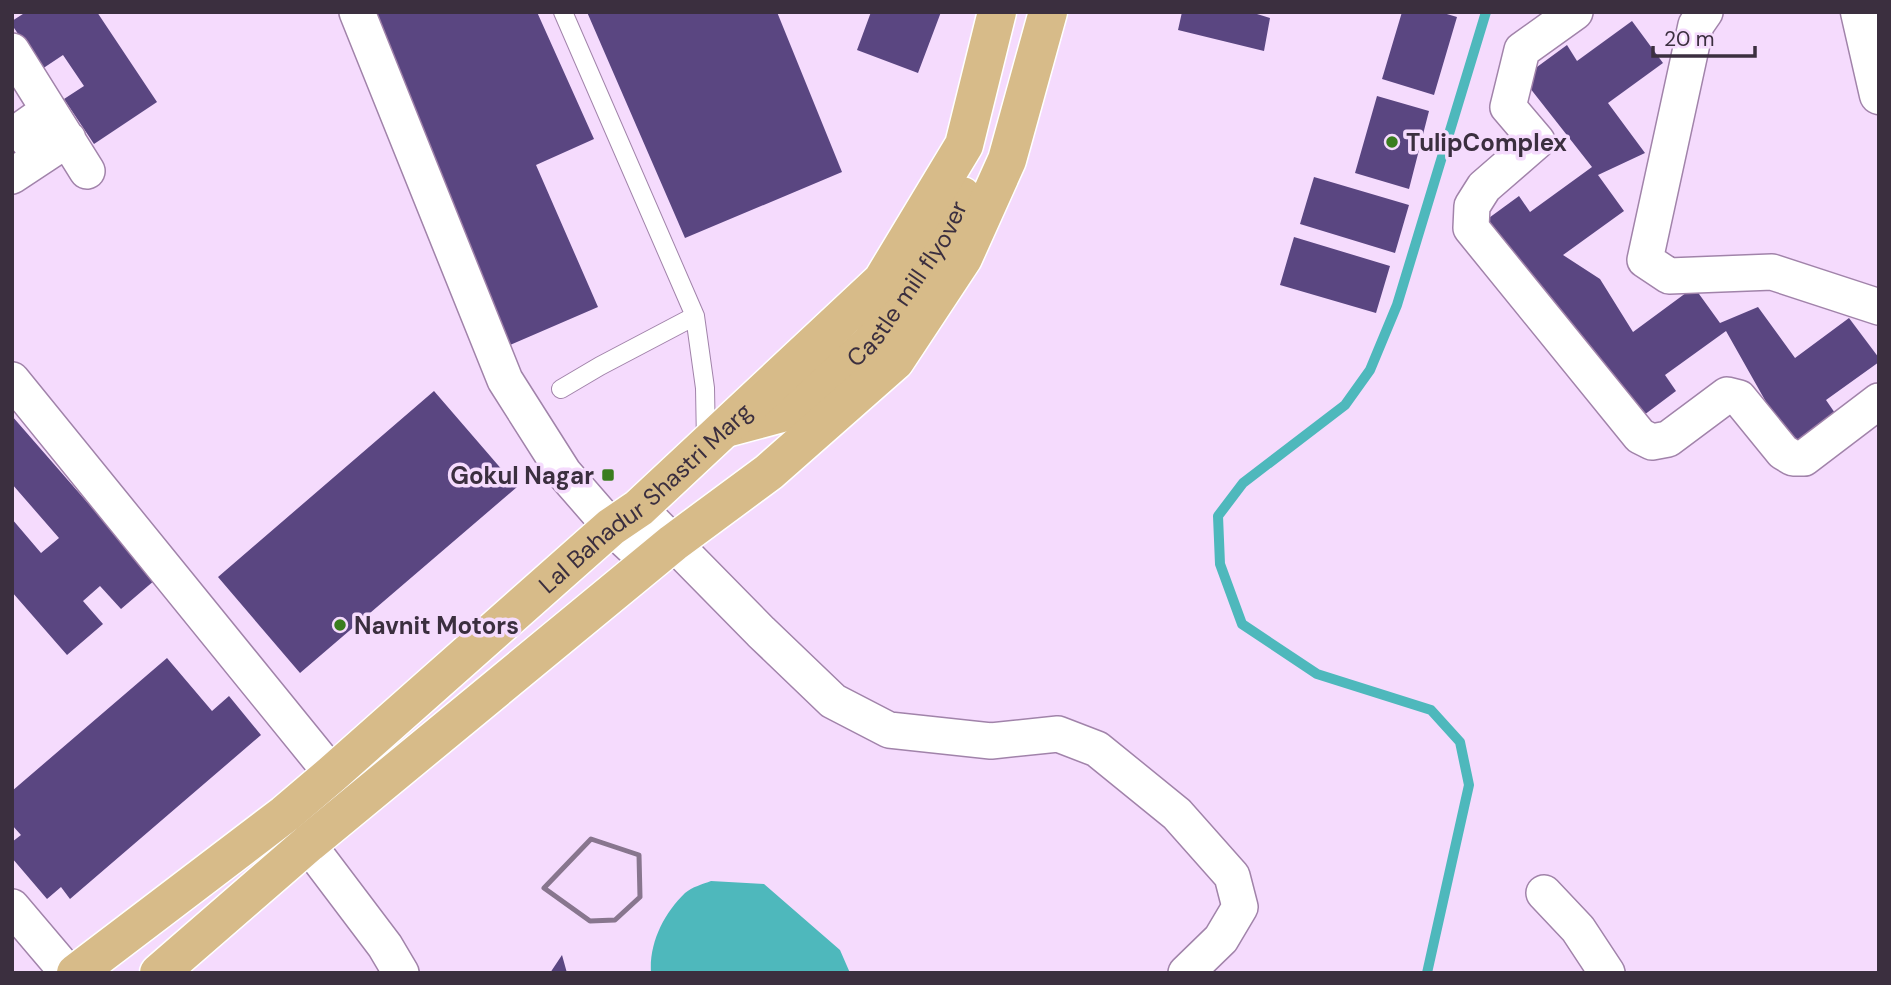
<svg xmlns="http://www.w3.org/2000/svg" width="1891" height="985" viewBox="0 0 1891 985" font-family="'DM Sans',sans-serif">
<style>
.water{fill:#4eb8bc}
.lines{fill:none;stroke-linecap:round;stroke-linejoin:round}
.stream{stroke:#4eb8bc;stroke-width:10}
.building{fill:#5a4681}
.service-casing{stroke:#a183aa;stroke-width:20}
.minor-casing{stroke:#a183aa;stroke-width:38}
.tertiary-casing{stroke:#a183aa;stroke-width:41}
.primary-casing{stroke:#fff;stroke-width:41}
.service{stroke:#fff;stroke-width:18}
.minor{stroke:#fff;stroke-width:35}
.tertiary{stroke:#fff;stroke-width:38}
.primary{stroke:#d7bb89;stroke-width:38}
.rail{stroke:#88768e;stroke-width:5}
.poi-dot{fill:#3a7d1f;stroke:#f5dbfd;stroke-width:2.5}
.labels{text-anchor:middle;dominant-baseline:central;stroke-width:7;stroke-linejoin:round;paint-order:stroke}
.poi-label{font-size:24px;font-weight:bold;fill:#3b2f3f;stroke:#f5dbfd;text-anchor:start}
.street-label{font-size:24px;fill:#3b2f3f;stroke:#f5dbfd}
</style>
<rect width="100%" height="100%" fill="#f5dbfd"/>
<!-- water -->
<path class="water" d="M711 881 764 884 840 950 850 973H651C649 943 664 913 685 893 692 887 703 884 711 881Z"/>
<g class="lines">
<!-- stream -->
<path class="stream" d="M1427 973 1469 785 1460 742 1431 710 1317 674 1242 624 1220 564 1218 516 1243 483 1345 405 1370 370 1397 305 1486 12"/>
</g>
<!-- building -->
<path class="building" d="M26 12H97L157 102 94 144 64 99 84 86 63 55 42 69 12 25V21Z
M363 12H537L594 139 536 165 598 307 510 345Z
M587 12H777L842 172 685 238Z
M871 12H941L918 73 857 50Z
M1182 12H1258L1257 14 1270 18 1264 51 1178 30Z
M1402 12H1440L1457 17 1434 95 1382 79Z
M1632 21 1663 63 1608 103 1645 153 1598 175 1624 211 1563 255 1600 279 1633 332 1694 287 1720 323 1758 307 1795 358 1849 318 1879 358V362L1826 400 1837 416 1792 448 1726 331 1665 375 1676 391 1640 418 1482 223 1519 196 1530 212 1592 167 1522 78 1567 45 1577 61Z
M1377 96 1429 111 1409 189 1355 173Z
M1314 177 1409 205 1395 253 1300 224Z
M1294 237 1390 266 1376 313 1280 285Z
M434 391 517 487 300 673 218 577Z
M12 416 155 580 121 609 100 586 83 601 103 624 67 655 12 592V519L41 553 59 538 12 484Z
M167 658 212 711 229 696 261 735 70 899 61 887 47 899 12 858V842L21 835 12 825V791Z
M562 955 567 973H550Z"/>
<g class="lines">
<defs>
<path id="service" d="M563 12 695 316 705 388 706 443
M561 389 600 366 695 316"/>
<path id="minor" d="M357 12 505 380 564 473 611 527 650 563
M1575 12 1522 50 1508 107 1537 141 1484 187 1472 206 1471 228 1640 436 1652 442 1668 439 1727 395 1739 398 1783 452 1793 458H1804L1879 401
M1705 12 1696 25 1645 260 1669 276 1772 272 1879 307
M12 51 87 171
M40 157 26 137 25 127 49 110
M12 176 68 139
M12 380 332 774
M639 508 761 632 833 701 889 730 991 741 1058 734 1097 749 1177 814 1232 876 1240 907 1221 939 1186 973
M292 823 385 946 401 973
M1544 893 1578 929 1607 973
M12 907 68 973"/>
<path id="tertiary" d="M1860 12 1879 95"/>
<g id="primary">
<path id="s1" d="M730 427 797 409 871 343 945 235 962 196"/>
<path id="s2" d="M76 973 285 814 332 774 611 527 639 508 882 281 964 145 997 12"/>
<path d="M159 973 309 843 673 543 769 472 895 361 963 258 1007 160 1048 12"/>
</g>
</defs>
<!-- service casing -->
<use href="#service" class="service-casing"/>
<!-- minor casing -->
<use href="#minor" class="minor-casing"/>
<!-- tertiary casing -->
<use href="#tertiary" class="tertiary-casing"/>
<!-- primary casing -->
<use href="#primary" class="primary-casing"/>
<!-- service -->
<use href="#service" class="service"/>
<!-- minor -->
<use href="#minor" class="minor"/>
<!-- tertiary -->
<use href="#tertiary" class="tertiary"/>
<!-- primary -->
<use href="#primary" class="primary"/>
<!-- rail -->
<path class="rail" d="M591 839 639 855 640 897 615 920 590 921 544 888Z"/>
</g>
<!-- markers -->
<g class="poi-dot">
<circle cx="1392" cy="142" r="7"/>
<rect x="601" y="468" width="14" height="14" rx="3.5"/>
<circle cx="340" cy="625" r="7"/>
</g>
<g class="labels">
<!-- poi labels -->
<g class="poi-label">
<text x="1406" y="142">TulipComplex</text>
<text x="594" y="475" text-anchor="end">Gokul Nagar</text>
<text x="354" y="625">Navnit Motors</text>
</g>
<!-- street labels -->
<g class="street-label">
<text stroke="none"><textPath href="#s1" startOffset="238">Castle mill flyover</textPath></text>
<text stroke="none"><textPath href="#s2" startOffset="742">Lal Bahadur Shastri Marg</textPath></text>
</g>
</g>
<!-- border -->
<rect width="1891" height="985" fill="none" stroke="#3b2f3f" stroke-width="28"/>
<!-- scale -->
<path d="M1653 46v10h102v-10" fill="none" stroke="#3b2f3f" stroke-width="3.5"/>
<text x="1664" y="46" font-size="21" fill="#3b2f3f" stroke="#f5dbfd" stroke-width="5" paint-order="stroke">20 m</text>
</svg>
